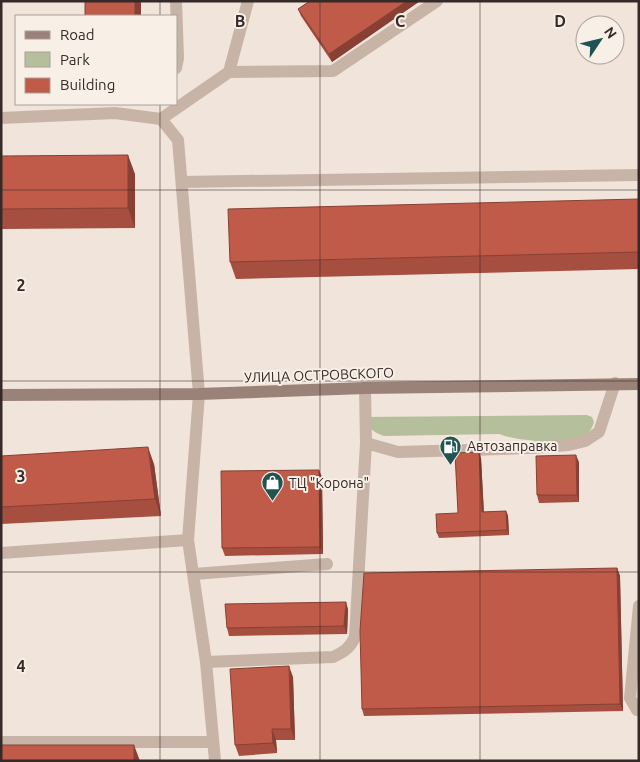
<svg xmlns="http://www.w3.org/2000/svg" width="640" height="762" viewBox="0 0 640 762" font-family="Ubuntu,sans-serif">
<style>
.green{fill:#b6bf9b}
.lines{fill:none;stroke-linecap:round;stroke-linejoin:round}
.service{stroke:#c8b3a7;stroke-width:12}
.secondary{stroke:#9b8279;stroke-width:12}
.wall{fill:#a64e3f}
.shaded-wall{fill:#874033}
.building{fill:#c15b49;stroke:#874033}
.grid{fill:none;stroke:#352a27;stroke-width:1;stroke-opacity:0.55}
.labels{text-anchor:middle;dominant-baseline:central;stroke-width:4;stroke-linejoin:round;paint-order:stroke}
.street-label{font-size:14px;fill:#352a27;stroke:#f8efe7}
.poi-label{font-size:14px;fill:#352a27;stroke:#f8efe7;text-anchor:start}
.grid-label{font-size:16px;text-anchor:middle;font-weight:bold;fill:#352a27;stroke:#f8efe7;stroke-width:4;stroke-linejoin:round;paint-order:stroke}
</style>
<rect width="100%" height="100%" fill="#f0e4db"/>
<!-- green -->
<path class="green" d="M587 415 592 417 594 422C592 429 588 434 582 437 565 445 516 441 499 434L384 436C373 432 368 428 366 417Z"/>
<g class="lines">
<!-- service -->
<path class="service" d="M176 68 178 58 176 1
M229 72 248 1
M1 118 115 113 161 119 178 140 199 394 188 540 206 662 215 761
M161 119 229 72 333 71 437 1
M182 182 639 175
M366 443 398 452 531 448 569 445 585 441 599 432 615 383
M1 553 188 540
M194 574 327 564
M639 606 630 698 637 710H639
M206 662 333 657C344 652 350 648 355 637L366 443 365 388
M1 742H213"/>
<!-- secondary -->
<path class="secondary" d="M1 395 199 394 365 388 639 384"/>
</g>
<!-- wall -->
<path class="wall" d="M310 1H420L332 62 301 16 298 9Z
M1 156 135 174V228L1 229Z
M639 199V269L236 279 230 262Z
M1 456 154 464 161 516 1 524Z
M481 458 484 512 506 511 508 516 509 535 439 538 437 533 458 513Z
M579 462V502L539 503 537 495Z
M322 477 323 554 225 556 222 548Z
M617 568 620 576 623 711 364 716 362 709Z
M348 609 347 634 229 636 227 628Z
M293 677 295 740H276L277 753 239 756 235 745Z"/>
<!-- shaded-wall -->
<path class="shaded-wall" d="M135 1H141V16H135Z
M407 1H420L332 62 329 54Z
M128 155 135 174V228L128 208Z
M148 447 154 464 161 516 155 499Z
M479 452 481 458 484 517 482 512Z
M576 455 579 462V502L577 495Z
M319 470 322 477 323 554 320 547Z
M506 511 508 516 509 535 507 530Z
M617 568 620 576 623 711 620 704Z
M346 602 348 609 347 634 344 626Z
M289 666 293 677 295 740 291 729Z
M272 729 276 740 277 753 273 743Z
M134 745 140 761H134Z"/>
<!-- building -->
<path class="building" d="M85 1H135V16H85Z
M310 1H407L329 54 298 9Z
M128 155V208L1 209V156Z
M639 199V252L230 262 228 209Z
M148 447 155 499 1 507V456Z
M479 452 482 512 506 511 507 530 437 533 436 514 458 513 455 453Z
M576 455 577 495H537L536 456Z
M319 470 320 547 222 548 221 471Z
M617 568 620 704 362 709 360 631 364 573Z
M346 602 344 626 227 628 225 604Z
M289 666 291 729H272L273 743 235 745 230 669Z
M1 745H134V761H1Z"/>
<!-- grid -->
<path class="grid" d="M160 1V16M320 1V761M480 1V761M160 104V761M1 190H639M1 381H639M1 572H639"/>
<!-- icons -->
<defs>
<symbol id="fuel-pin" viewBox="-11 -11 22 30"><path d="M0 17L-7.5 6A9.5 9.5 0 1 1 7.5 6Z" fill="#1f5453" stroke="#f8efe7"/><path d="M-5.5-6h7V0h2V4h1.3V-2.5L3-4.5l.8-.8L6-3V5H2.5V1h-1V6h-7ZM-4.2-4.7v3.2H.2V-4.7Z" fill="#fff"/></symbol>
<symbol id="shop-pin" viewBox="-11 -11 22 30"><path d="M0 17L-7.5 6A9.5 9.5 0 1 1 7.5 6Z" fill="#1f5453" stroke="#f8efe7"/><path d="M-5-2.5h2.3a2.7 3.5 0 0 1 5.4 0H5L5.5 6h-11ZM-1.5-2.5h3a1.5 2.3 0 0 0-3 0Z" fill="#fff"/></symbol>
</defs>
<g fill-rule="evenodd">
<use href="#fuel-pin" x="438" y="434" width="25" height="34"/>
<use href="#shop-pin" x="260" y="470" width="25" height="34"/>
</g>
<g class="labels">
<!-- street labels -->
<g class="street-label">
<text transform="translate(319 375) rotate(-2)">УЛИЦА ОСТРОВСКОГО</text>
</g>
<!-- poi labels -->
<g class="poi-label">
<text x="467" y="446">Автозаправка</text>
<text x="289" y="483">ТЦ "Корона"</text>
</g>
</g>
<g class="grid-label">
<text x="240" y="27">B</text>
<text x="400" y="27">C</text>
<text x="560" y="27">D</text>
<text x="21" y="291">2</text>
<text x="21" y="482">3</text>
<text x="21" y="672">4</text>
</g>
<!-- border -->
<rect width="640" height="762" fill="none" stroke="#352a27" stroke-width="5"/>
<!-- legend -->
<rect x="15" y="15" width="162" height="90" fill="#f8efe7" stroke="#aaa09a"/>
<rect x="25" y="31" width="25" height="8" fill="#9b8279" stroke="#aaa09a"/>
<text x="60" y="40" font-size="15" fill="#352a27">Road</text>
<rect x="25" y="52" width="25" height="15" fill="#b6bf9b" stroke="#aaa09a"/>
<text x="60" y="65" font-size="15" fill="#352a27">Park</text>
<rect x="25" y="78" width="25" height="15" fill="#c15b49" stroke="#aaa09a"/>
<text x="60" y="90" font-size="15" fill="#352a27">Building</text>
<!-- north arrow -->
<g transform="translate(600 40) rotate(55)"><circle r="24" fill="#f8efe7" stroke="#aaa09a"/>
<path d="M0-4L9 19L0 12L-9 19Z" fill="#1f5453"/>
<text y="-8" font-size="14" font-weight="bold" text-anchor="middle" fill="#352a27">N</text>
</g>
</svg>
